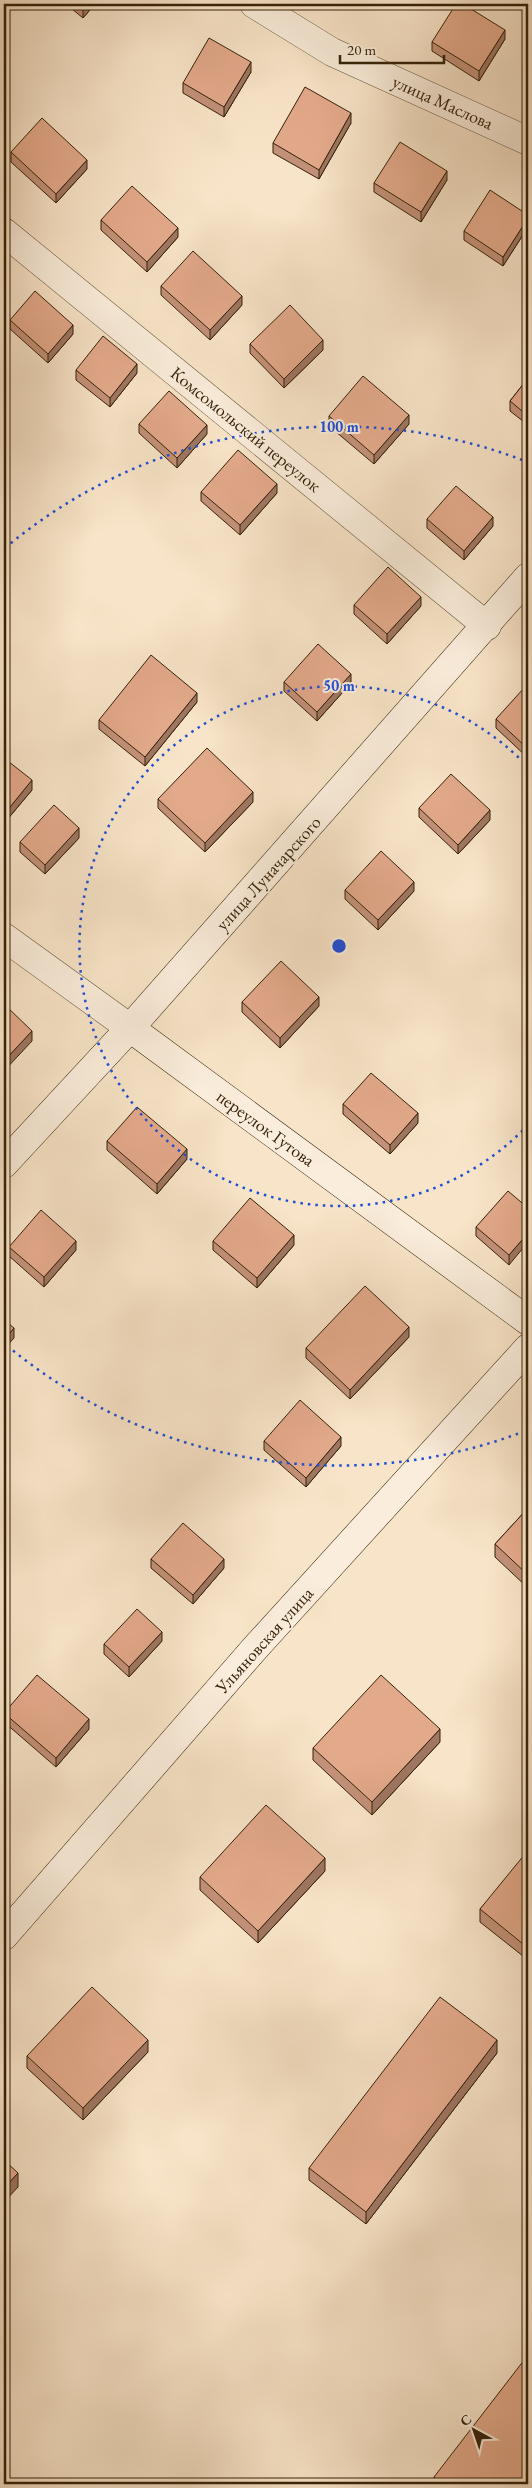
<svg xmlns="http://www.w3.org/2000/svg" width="532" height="2488" viewBox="0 0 532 2488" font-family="'EB Garamond',serif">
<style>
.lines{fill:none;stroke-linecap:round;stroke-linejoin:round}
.street-casing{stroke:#665239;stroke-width:29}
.secondary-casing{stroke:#352209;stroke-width:29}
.street{stroke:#faeddb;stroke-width:28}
.secondary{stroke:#faeddb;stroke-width:28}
.wall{fill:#c39178;stroke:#352209}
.shaded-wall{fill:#9f7661;stroke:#352209}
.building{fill:#e3a98b;stroke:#352209}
.ring{fill:none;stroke:#1d4ed8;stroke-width:2.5;stroke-dasharray:2.5 5}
.labels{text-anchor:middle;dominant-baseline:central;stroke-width:4;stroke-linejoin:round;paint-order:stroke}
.street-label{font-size:18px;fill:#352209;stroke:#faeddb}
.centre{fill:#1d4ed8;stroke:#faeddb;stroke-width:2.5}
.ring-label{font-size:15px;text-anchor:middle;font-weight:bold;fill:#1d4ed8;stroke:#faeddb;stroke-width:4;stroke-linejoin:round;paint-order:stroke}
</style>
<rect width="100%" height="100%" fill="#f8e4c8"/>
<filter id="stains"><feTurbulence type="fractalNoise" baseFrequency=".004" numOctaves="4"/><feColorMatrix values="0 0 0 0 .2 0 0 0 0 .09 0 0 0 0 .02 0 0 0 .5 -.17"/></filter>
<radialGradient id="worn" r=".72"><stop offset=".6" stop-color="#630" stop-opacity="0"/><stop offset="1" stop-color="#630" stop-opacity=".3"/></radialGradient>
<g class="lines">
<defs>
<path id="street" d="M254 4 332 52 528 141
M4 232 487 626
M4 937 130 1028"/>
<path id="secondary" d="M130 1028 528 1321
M4 1164 130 1028 528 577
M4 1936 256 1647 528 1348"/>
</defs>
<!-- street casing -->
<use href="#street" class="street-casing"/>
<!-- secondary casing -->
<use href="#secondary" class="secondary-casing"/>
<!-- street -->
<use href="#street" class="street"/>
<!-- secondary -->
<use href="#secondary" class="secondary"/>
</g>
<!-- wall -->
<path class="wall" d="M66 4H95L83 18Z
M505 39 479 81 432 51V42Z
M251 72 224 117 183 93V83Z
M351 123 319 179 273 153V143Z
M11 152 87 169 56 203 11 162Z
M447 180 421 222 374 192V183Z
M528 215V227L503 266 464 240V231Z
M101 220 178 237 147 272 101 230Z
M161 286 242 305 210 340 161 295Z
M10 320 73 334 48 363 10 329Z
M250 344 323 350 284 388 250 353Z
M76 370 137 373 110 407 76 380Z
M528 378V425L510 411V401Z
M329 416 409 424 374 464 329 426Z
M139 424 207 434 177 468 139 433Z
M201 492 277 493 240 535 201 501Z
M427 519 493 526 464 560 427 528Z
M354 605 421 606 387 644 354 614Z
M284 682 351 683 317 721 284 691Z
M528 692V758L496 728V719Z
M197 702 145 766 99 729V720Z
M4 758 32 790 6 821 4 820Z
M158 799 253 802 205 852 158 808Z
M419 808 490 820 458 854 419 817Z
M79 838 45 874 20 852V842Z
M345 890 414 891 378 930 345 899Z
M242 1002 319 1006 280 1048 242 1012Z
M343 1104 418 1123 390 1154 343 1114Z
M107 1141 187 1159 157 1194 107 1150Z
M528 1208 509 1265 476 1236V1227Z
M213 1241 294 1245 257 1288 213 1250Z
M9 1247 76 1250 44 1287 9 1256Z
M409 1337 350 1399 306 1358V1348Z
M264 1441 341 1446 306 1487 264 1450Z
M528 1508V1588L495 1557V1544Z
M151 1559 224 1568 193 1604 151 1568Z
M162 1641 129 1677 104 1654V1644Z
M4 1713 89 1729 56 1767 4 1722Z
M440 1742 372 1815 313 1760V1748Z
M528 1857V1960L480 1922V1909Z
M325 1871 258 1943 200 1890V1877Z
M148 2052 83 2120 27 2068V2056Z
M497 2053 366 2224 309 2180V2168Z
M434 2477 528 2484H434Z"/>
<!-- shaded-wall -->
<path class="shaded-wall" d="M88 4H95L83 18V9Z
M505 30V39L479 81V71Z
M251 62V72L224 117V107Z
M351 113V123L319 179V170Z
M87 160V169L56 203V194Z
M447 171V180L421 222V212Z
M528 218V227L503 266V257Z
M178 228V237L147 272V262Z
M242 296V305L210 340V330Z
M73 325V334L48 363V354Z
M323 340V350L284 388V379Z
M137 364V373L110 407V398Z
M409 415V424L374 464V455Z
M207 425V434L177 468V458Z
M277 484V493L240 535V525Z
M493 517V526L464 560V551Z
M421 597V606L387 644V634Z
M351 674V683L317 721V712Z
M197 693V702L145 766V757Z
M32 780V790L6 821V812Z
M253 792V802L205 852V843Z
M490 810V820L458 854V845Z
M79 828V838L45 874V865Z
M414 882V891L378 930V920Z
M319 997V1006L280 1048V1038Z
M32 1031V1041L4 1071V1061Z
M418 1113V1123L390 1154V1145Z
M187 1149V1159L157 1194V1184Z
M528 1233V1242L509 1265V1255Z
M294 1235V1245L257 1288V1278Z
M76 1241V1250L44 1287V1277Z
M409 1327V1337L350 1399V1390Z
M14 1328V1338L4 1349V1340Z
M341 1437V1446L306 1487V1478Z
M224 1559V1568L193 1604V1595Z
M162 1632V1641L129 1677V1667Z
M89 1719V1729L56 1767V1758Z
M440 1729V1742L372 1815V1802Z
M325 1858V1871L258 1943V1931Z
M148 2040V2052L83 2120V2108Z
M497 2040V2053L366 2224V2212Z
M18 2173V2187L4 2202V2188Z
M528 2474V2484H520Z"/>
<!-- building -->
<path class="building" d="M77 4H88L83 9Z
M456 4H463L505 30 479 71 432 42Z
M209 38 251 62 224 107 183 83Z
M305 87 351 113 319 170 273 143Z
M42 118 87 160 56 194 11 152Z
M400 142 447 171 421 212 374 183Z
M132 186 178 228 147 262 101 220Z
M490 190 528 215V218L503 257 464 231Z
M193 251 242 296 210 330 161 286Z
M35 291 73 325 48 354 10 320Z
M290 305 323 340 284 379 250 344Z
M103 336 137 364 110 398 76 370Z
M363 376 409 415 374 455 329 416Z
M528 378V416L510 401Z
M169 391 207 425 177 458 139 424Z
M238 450 277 484 240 525 201 492Z
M456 486 493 517 464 551 427 519Z
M388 567 421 597 387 634 354 605Z
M318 644 351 674 317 712 284 682Z
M151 655 197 693 145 757 99 720Z
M524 688 528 692V749L496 719Z
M207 748 253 792 205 843 158 799Z
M4 758 32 780 6 812 4 810Z
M451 774 490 810 458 845 419 808Z
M54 805 79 828 45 865 20 842Z
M381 851 414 882 378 920 345 890Z
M281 961 319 997 280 1038 242 1002Z
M4 1004 32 1031 4 1061Z
M371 1073 418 1113 390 1145 343 1104Z
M137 1107 187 1149 157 1184 107 1141Z
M508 1191 528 1208V1233L509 1255 476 1227Z
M250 1198 294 1235 257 1278 213 1241Z
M41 1210 76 1241 44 1277 9 1247Z
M365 1286 409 1327 350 1390 306 1348Z
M4 1320 14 1328 4 1340Z
M300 1400 341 1437 306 1478 264 1441Z
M528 1508V1575L495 1544Z
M183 1523 224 1559 193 1595 151 1559Z
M137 1609 162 1632 129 1667 104 1644Z
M37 1675 89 1719 56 1758 4 1713Z
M381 1675 440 1729 372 1802 313 1748Z
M266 1805 325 1858 258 1931 200 1877Z
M525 1854 528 1857V1948L480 1909Z
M92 1987 148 2040 83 2108 27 2056Z
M440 1997 497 2040 366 2212 309 2168Z
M4 2160 18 2173 4 2188Z
M528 2355V2474L520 2484H443L434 2477Z"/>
<!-- distance rings -->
<g class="ring">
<path d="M528 1125A260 260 0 1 1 528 767"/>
<path d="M525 1431A519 519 0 0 1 5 1344M5 548A519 519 0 0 1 525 461"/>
</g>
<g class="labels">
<!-- street labels -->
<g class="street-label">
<text transform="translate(443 102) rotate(24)">улица Маслова</text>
<text transform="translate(246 429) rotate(39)">Комсомольский переулок</text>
<text transform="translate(268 873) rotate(-48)">улица Луначарского</text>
<text transform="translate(266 1128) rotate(36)">переулок Гутова</text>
<text transform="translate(264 1640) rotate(-48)">Ульяновская улица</text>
</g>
</g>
<circle cx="339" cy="946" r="8" class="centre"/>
<g class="ring-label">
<text x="339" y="432">100 m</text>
<text x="339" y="691">50 m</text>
</g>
<!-- margin -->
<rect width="532" height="2488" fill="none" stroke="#f8e4c8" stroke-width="20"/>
<rect x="5" y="5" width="522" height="2478" fill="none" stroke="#352209" stroke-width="2.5"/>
<rect x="10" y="10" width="512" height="2468" fill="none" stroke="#352209"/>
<!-- north arrow -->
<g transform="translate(474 2430) rotate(320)" stroke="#faeddb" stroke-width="4" paint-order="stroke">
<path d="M0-4L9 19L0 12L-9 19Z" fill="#352209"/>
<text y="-8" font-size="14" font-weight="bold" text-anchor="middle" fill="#352209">С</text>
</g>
<!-- scale -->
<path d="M340 55v8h104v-8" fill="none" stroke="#352209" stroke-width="2.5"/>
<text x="347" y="55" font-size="15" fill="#352209" stroke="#faeddb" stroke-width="4" paint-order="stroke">20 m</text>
<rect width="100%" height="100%" filter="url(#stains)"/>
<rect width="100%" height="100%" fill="url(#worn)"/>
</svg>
